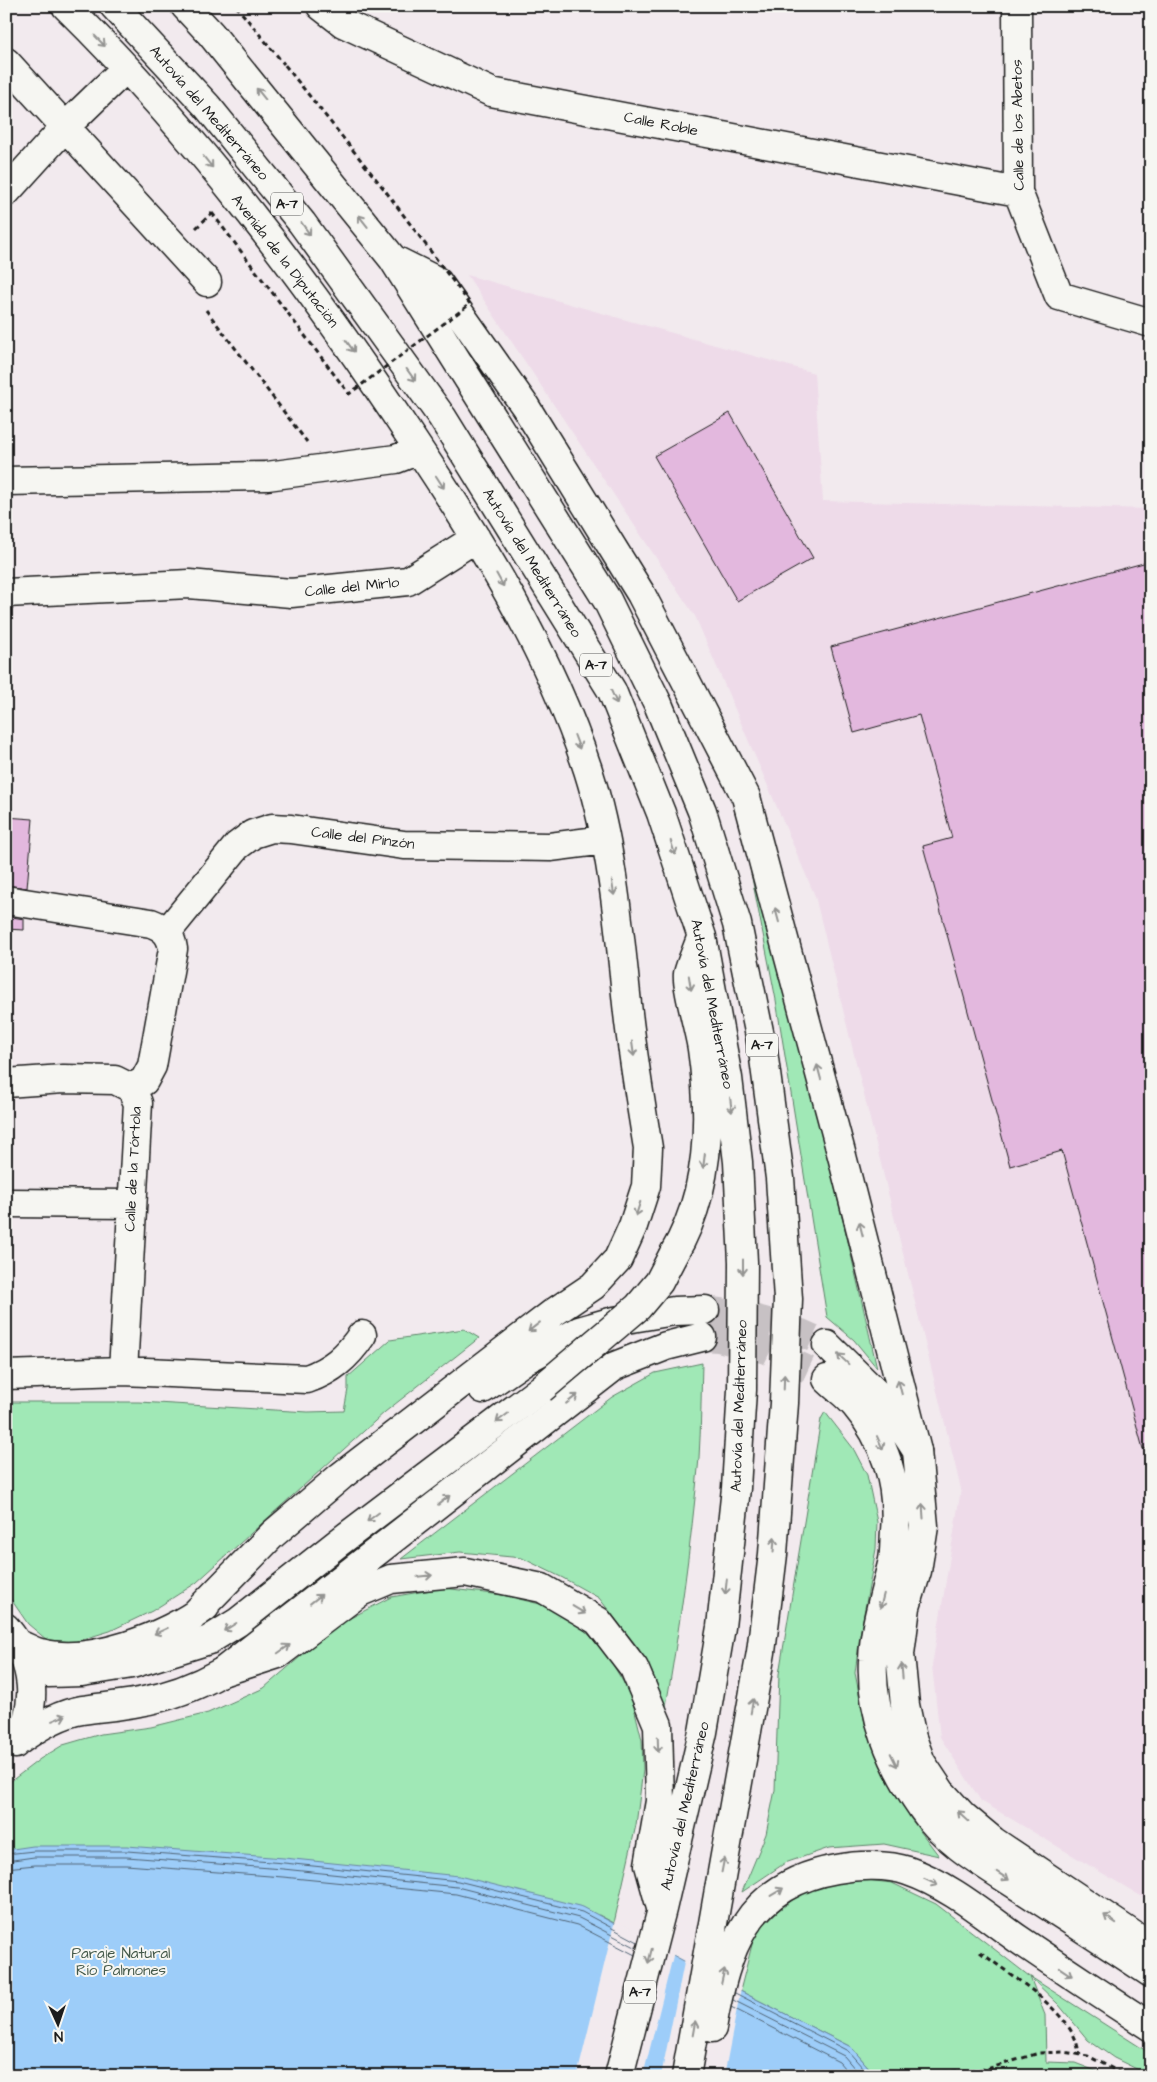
<svg xmlns="http://www.w3.org/2000/svg" width="1157" height="2082" viewBox="0 0 1157 2082" font-family="'Architects Daughter',sans-serif">
<style>
.built{fill:#eedbe9}
.green{fill:#a0e8b6;stroke:#5e8269}
.water{fill:#9dcdf9;stroke:#6986a1}
.pier{fill:#f2eaee}
.lines{fill:none;stroke-linecap:round;stroke-linejoin:round}
.shore{stroke:#506374;stroke-width:1}
.building{fill:#e3b8de;stroke:#1c1c1c}
.minor-tunnel{stroke:#c7c1c4;stroke-width:28;stroke-dasharray:28 14;stroke-linecap:butt}
.minor-casing{stroke:#1c1c1c;stroke-width:31}
.highway-casing{stroke:#1c1c1c;stroke-width:31}
.path{stroke:#1c1c1c;stroke-width:3;stroke-dasharray:5 4;stroke-linecap:butt}
.minor{stroke:#f6f6f2;stroke-width:28}
.highway{stroke:#f6f6f2;stroke-width:28}
.highway-bridge-casing{stroke:#1c1c1c;stroke-width:31;stroke-linecap:butt}
.path-bridge{stroke:#1c1c1c;stroke-width:3;stroke-dasharray:5 4;stroke-linecap:butt}
.highway-bridge{stroke:#f6f6f2;stroke-width:28}
.oneway{stroke:#949492}
.labels{text-anchor:middle;dominant-baseline:central;stroke-width:4;stroke-linejoin:round;paint-order:stroke}
.shield{fill:#f6f6f2;stroke:#5d5d5c;stroke-width:1}
.shield-label{font-size:14px;font-weight:bold;fill:#1c1c1c}
.street-label{font-size:15px;fill:#1c1c1c;stroke:#f6f6f2}
.park-label{font-size:15px;fill:#44594a;stroke:#f6f6f2}
</style>
<rect width="100%" height="100%" fill="#f2eaee"/>
<filter id="ink" filterUnits="userSpaceOnUse"><feTurbulence type="fractalNoise" baseFrequency=".02" numOctaves="2"/><feDisplacementMap in="SourceGraphic" scale="10" xChannelSelector="R" yChannelSelector="G"/><feConvolveMatrix kernelMatrix="1 2 1 2 8 2 1 2 1" color-interpolation-filters="sRGB"/></filter>
<g filter="url(#ink)">
<!-- built -->
<path class="built" d="M467 275 814 373 823 501 1151 509V1902L981 1801 940 1737 932 1666 961 1489 815 896 695 616Z"/>
<!-- green -->
<path class="green" d="M750 868C799 1033 839 1200 877 1368L854 1340 827 1317 776 1000Z
M464 1329 479 1338 385 1412 196 1583 152 1611 110 1631 74 1642 47 1640 28 1624 6 1592V1402H139L308 1412 344 1411 348 1389V1377L390 1340Z
M702 1363C701 1395 701 1426 699 1458 691 1545 679 1632 664 1718L652 1672 638 1648 599 1598 563 1578 522 1558 460 1552 401 1559 612 1397 655 1373Z
M825 1412 853 1448 867 1475 877 1522 876 1549 860 1635 855 1673 865 1724 890 1780 911 1819 939 1856 884 1844 829 1848 785 1863 742 1892 766 1834 775 1790 779 1674 821 1419Z
M443 1588 502 1595 540 1604 575 1620 606 1653 631 1695 642 1740 643 1770 636 1825 614 1923 599 1915 6 2076V1785L40 1759 63 1745 101 1734 151 1727 208 1713 264 1688 337 1625 391 1597Z
M841 1877 892 1883 936 1904 1029 1976 1151 2054V2076L1114 2058 1088 2040 1059 2005 1030 1977 1045 2015 1046 2062 1075 2063 1109 2076H876L851 2047 740 1991 755 1933 779 1910 809 1888Z"/>
<!-- water -->
<path class="water" d="M33 1846H127L284 1858 459 1876 583 1907 740 1991 851 2047 876 2076H6V1850Z"/>
<!-- pier -->
<path class="pier" d="M615 1920 674 1952 643 2076H577Z
M685 1958 741 1988 724 2076H661Z"/>
<g class="lines">
<!-- shore -->
<path class="shore" d="M6 1854 34 1851H127L284 1863 458 1881 582 1912 638 1942
M6 1861 34 1857H127L283 1869 457 1887 579 1918 637 1948
M6 1868 35 1865H126L283 1877 456 1894 577 1925 635 1955
M735 1993 848 2051 870 2076
M733 2000 844 2056 861 2076
M731 2007 839 2062 851 2076"/>
</g>
<!-- building -->
<path class="building" d="M730 413 813 558 737 601 654 456Z
M1151 561V1448L1143 1449 1062 1151 1010 1166 923 846 952 838 919 715 854 733 831 647Z
M6 817 33 819 27 888 6 885Z
M6 916 24 919V930L6 929Z"/>
<g class="lines">
<!-- minor-tunnel -->
<path class="minor-tunnel" d="M705 1310C747 1315 789 1325 827 1345
M702 1337 718 1338 766 1350 827 1379"/>
<defs>
<path id="minor" d="M66 6C198 136 310 284 412 439 481 542 549 651 588 770 612 845 619 926 627 1004 632 1052 640 1100 648 1148L646 1186 633 1226 618 1259 593 1286 553 1313 341 1476 273 1534 191 1618
M321 6 343 23 491 92 1018 192
M1017 6 1018 192 1059 296 1151 323
M6 62 207 282
M6 192 65 127 126 68
M6 481 267 476 396 459 419 450
M6 593 189 584 291 593 408 581 476 538
M6 900 151 923C165 928 171 935 173 949L152 1066 144 1081 131 1088 138 1103 123 1371 307 1379C332 1370 347 1357 362 1335
M167 932 237 846 253 834 272 828 291 829 404 845 550 847 605 840
M6 1083 63 1079 115 1080 131 1088
M6 1203 132 1204
M827 1345 886 1403 917 1451 924 1526 917 1571 906 1607 900 1654 905 1705 912 1738 921 1762 941 1792 963 1816 993 1841 1151 1947
M6 1375 123 1371
M827 1379C836 1388 847 1395 855 1405 885 1440 899 1484 895 1531 894 1542 895 1554 892 1564 884 1597 874 1627 873 1660 870 1713 892 1765 922 1808 946 1844 989 1867 1024 1890 1067 1918 1109 1945 1151 1973
M483 1389 525 1360 579 1331 614 1321 674 1311 705 1310
M6 1628C34 1661 41 1706 15 1744
M19 1644C26 1647 34 1652 41 1653 88 1666 168 1636 205 1607
M17 1742C36 1728 58 1714 82 1710 101 1707 120 1706 139 1702 168 1697 197 1686 222 1672L615 1366 666 1346 702 1337"/>
<path id="highway" d="M114 6 207 106 302 223 442 417 612 691 661 813 702 937 728 1078 738 1162 743 1262 742 1390 736 1488 721 1627 703 1732 662 1909 619 2076
M185 6 211 34 393 259 607 600 658 704 702 811 737 924 763 1051 780 1178 788 1299 784 1403 773 1554 761 1652 686 2076
M395 260 437 281 525 406 641 594 746 797 842 1156 917 1451
M673 1255C710 1194 712 1118 702 1049 700 1033 686 986 688 974 691 962 697 950 701 938
M28 1663 48 1673 82 1672 132 1664 209 1640 238 1622 338 1543 541 1389
M222 1672 278 1654 360 1592 391 1579 465 1572 542 1588 598 1621 634 1668 658 1725 660 1801 649 1865 661 1908
M712 2028C726 1948 747 1884 837 1869 858 1865 888 1864 908 1871 949 1885 984 1915 1018 1939 1062 1969 1106 1998 1151 2027"/>
</defs>
<!-- minor casing -->
<use href="#minor" class="minor-casing"/>
<!-- highway casing -->
<use href="#highway" class="highway-casing"/>
<!-- path -->
<path class="path" d="M236 6 284 64
M196 228 212 213
M206 310 307 442
M980 1952C1010 1975 1056 2002 1074 2036 1077 2042 1078 2049 1080 2055
M943 2072 987 2069 1039 2053 1064 2052 1088 2056 1127 2076"/>
<!-- minor -->
<use href="#minor" class="minor"/>
<!-- highway -->
<use href="#highway" class="highway"/>
<defs>
<path id="highway-bridge" d="M541 1389 638 1307 659 1282 673 1255"/>
</defs>
<!-- highway-bridge casing -->
<use href="#highway-bridge" class="highway-bridge-casing"/>
<!-- path-bridge -->
<path class="path-bridge" d="M212 213 349 394 470 304 384 189 284 64"/>
<!-- highway-bridge -->
<use href="#highway-bridge" class="highway-bridge"/>
</g>
<!-- one-way arrows -->
<defs><path id="oneway-shaft" d="M-6 0H5M1.5-3L5.5 0L1.5 3" fill="none" stroke-width="1.6" stroke-linecap="round" stroke-linejoin="round" transform="scale(1.25)"/></defs>
<g class="oneway">
<use href="#oneway-shaft" transform="translate(100 41) rotate(46)"/>
<use href="#oneway-shaft" transform="translate(261 94) rotate(-129)"/>
<use href="#oneway-shaft" transform="translate(208 162) rotate(51)"/>
<use href="#oneway-shaft" transform="translate(363 221) rotate(-128)"/>
<use href="#oneway-shaft" transform="translate(306 229) rotate(54)"/>
<use href="#oneway-shaft" transform="translate(350 346) rotate(54)"/>
<use href="#oneway-shaft" transform="translate(411 375) rotate(54)"/>
<use href="#oneway-shaft" transform="translate(440 482) rotate(57)"/>
<use href="#oneway-shaft" transform="translate(500 580) rotate(61)"/>
<use href="#oneway-shaft" transform="translate(614 697) rotate(66)"/>
<use href="#oneway-shaft" transform="translate(577 742) rotate(69)"/>
<use href="#oneway-shaft" transform="translate(673 848) rotate(72)"/>
<use href="#oneway-shaft" transform="translate(613 888) rotate(81)"/>
<use href="#oneway-shaft" transform="translate(777 915) rotate(-105)"/>
<use href="#oneway-shaft" transform="translate(690 983) rotate(81)"/>
<use href="#oneway-shaft" transform="translate(633 1049) rotate(82)"/>
<use href="#oneway-shaft" transform="translate(819 1072) rotate(-105)"/>
<use href="#oneway-shaft" transform="translate(731 1105) rotate(83)"/>
<use href="#oneway-shaft" transform="translate(704 1161) rotate(97)"/>
<use href="#oneway-shaft" transform="translate(638 1209) rotate(108)"/>
<use href="#oneway-shaft" transform="translate(861 1229) rotate(-104)"/>
<use href="#oneway-shaft" transform="translate(743 1267) rotate(90)"/>
<use href="#oneway-shaft" transform="translate(534 1327) rotate(142)"/>
<use href="#oneway-shaft" transform="translate(843 1359) rotate(-137)"/>
<use href="#oneway-shaft" transform="translate(784 1382) rotate(-88)"/>
<use href="#oneway-shaft" transform="translate(900 1387) rotate(-104)"/>
<use href="#oneway-shaft" transform="translate(572 1399) rotate(-38)"/>
<use href="#oneway-shaft" transform="translate(502 1418) rotate(143)"/>
<use href="#oneway-shaft" transform="translate(880 1443) rotate(66)"/>
<use href="#oneway-shaft" transform="translate(444 1500) rotate(-38)"/>
<use href="#oneway-shaft" transform="translate(923 1511) rotate(-94)"/>
<use href="#oneway-shaft" transform="translate(373 1517) rotate(143)"/>
<use href="#oneway-shaft" transform="translate(774 1545) rotate(-86)"/>
<use href="#oneway-shaft" transform="translate(425 1576) rotate(-6)"/>
<use href="#oneway-shaft" transform="translate(726 1587) rotate(96)"/>
<use href="#oneway-shaft" transform="translate(316 1599) rotate(-38)"/>
<use href="#oneway-shaft" transform="translate(882 1601) rotate(104)"/>
<use href="#oneway-shaft" transform="translate(579 1610) rotate(31)"/>
<use href="#oneway-shaft" transform="translate(230 1627) rotate(148)"/>
<use href="#oneway-shaft" transform="translate(161 1631) rotate(156)"/>
<use href="#oneway-shaft" transform="translate(284 1649) rotate(-35)"/>
<use href="#oneway-shaft" transform="translate(902 1671) rotate(-95)"/>
<use href="#oneway-shaft" transform="translate(752 1706) rotate(-80)"/>
<use href="#oneway-shaft" transform="translate(59 1718) rotate(-22)"/>
<use href="#oneway-shaft" transform="translate(658 1745) rotate(88)"/>
<use href="#oneway-shaft" transform="translate(894 1760) rotate(64)"/>
<use href="#oneway-shaft" transform="translate(963 1816) rotate(-137)"/>
<use href="#oneway-shaft" transform="translate(723 1865) rotate(-79)"/>
<use href="#oneway-shaft" transform="translate(1003 1876) rotate(33)"/>
<use href="#oneway-shaft" transform="translate(931 1882) rotate(25)"/>
<use href="#oneway-shaft" transform="translate(777 1892) rotate(-31)"/>
<use href="#oneway-shaft" transform="translate(1110 1919) rotate(-146)"/>
<use href="#oneway-shaft" transform="translate(650 1956) rotate(104)"/>
<use href="#oneway-shaft" transform="translate(1066 1972) rotate(34)"/>
<use href="#oneway-shaft" transform="translate(723 1976) rotate(-77)"/>
<use href="#oneway-shaft" transform="translate(694 2028) rotate(-80)"/>
</g>
</g>
<g class="labels">
<!-- shield labels -->
<g class="shield">
<rect x="271" y="192.5" width="32" height="23" rx="4"/>
<rect x="580" y="653.5" width="32" height="23" rx="4"/>
<rect x="746" y="1033.5" width="32" height="23" rx="4"/>
<rect x="624" y="1980.5" width="32" height="23" rx="4"/>
</g>
<g class="shield-label">
<text x="287" y="204">A-7</text>
<text x="596" y="665">A-7</text>
<text x="762" y="1045">A-7</text>
<text x="640" y="1992">A-7</text>
</g>
<!-- street labels -->
<g class="street-label">
<text transform="translate(209 113) rotate(49)">Autovía del Mediterráneo</text>
<text transform="translate(661 124) rotate(11)">Calle Roble</text>
<text transform="translate(1018 125) rotate(-91)">Calle de los Abetos</text>
<text transform="translate(285 261) rotate(52)">Avenida de la Diputación</text>
<text transform="translate(532 563) rotate(58)">Autovía del Mediterráneo</text>
<text transform="translate(352 587) rotate(-6)">Calle del Mirlo</text>
<text transform="translate(363 838) rotate(7)">Calle del Pinzón</text>
<text transform="translate(712 1004) rotate(79)">Autovía del Mediterráneo</text>
<text transform="translate(133 1169) rotate(-87)">Calle de la Tórtola</text>
<text transform="translate(739 1406) rotate(-88)">Autovía del Mediterráneo</text>
<text transform="translate(685 1806) rotate(-77)">Autovía del Mediterráneo</text>
</g>
<!-- park labels -->
<g class="park-label">
<text x="121" y="1953">Paraje Natural<tspan x="121" dy="17">Río Palmones</tspan></text>
</g>
</g>
<!-- margin -->
<rect width="1157" height="2082" fill="none" stroke="#f6f6f2" stroke-width="25"/>
<rect x="12" y="12" width="1132" height="2057" fill="none" stroke="#1c1c1c" stroke-width="2" filter="url(#ink)"/>
<!-- north arrow -->
<g transform="translate(58 2024) rotate(177)" stroke="#f6f6f2" stroke-width="4" paint-order="stroke">
<path d="M0-4L9 19L0 12L-9 19Z" fill="#1c1c1c"/>
<text y="-8" font-size="14" font-weight="bold" text-anchor="middle" fill="#1c1c1c">N</text>
</g>
</svg>
